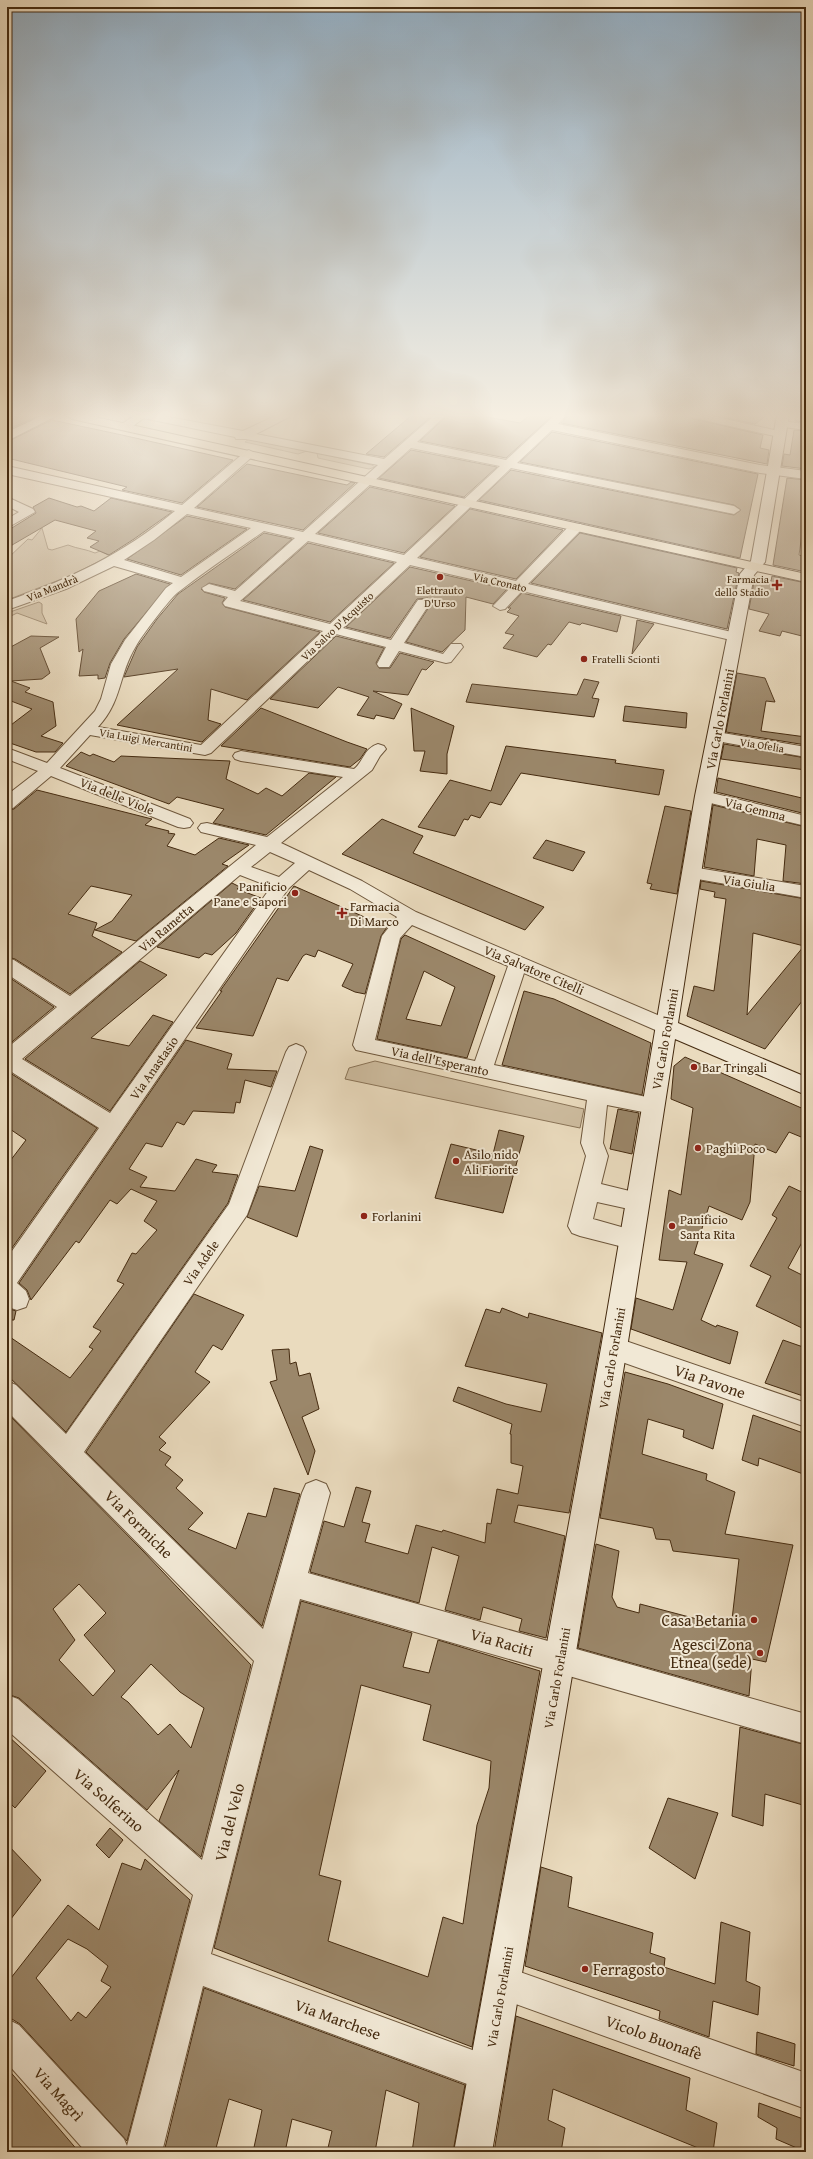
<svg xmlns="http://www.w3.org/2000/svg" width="813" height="2159" viewBox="0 0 813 2159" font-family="'Gentium Book Plus',serif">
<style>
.green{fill:#cebda0;stroke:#8a7458}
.building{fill:#9b876a;stroke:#452b10;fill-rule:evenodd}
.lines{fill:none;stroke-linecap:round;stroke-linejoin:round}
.street-casing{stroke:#6e573c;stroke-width:2}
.secondary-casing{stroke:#452b10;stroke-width:2}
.primary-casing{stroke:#452b10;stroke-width:2}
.street{fill:#f1e8d5;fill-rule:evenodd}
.secondary{fill:#f1e8d5;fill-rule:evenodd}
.primary{fill:#eadbbe;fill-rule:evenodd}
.poi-dot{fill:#8f2418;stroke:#f1e8d5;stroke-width:1.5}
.labels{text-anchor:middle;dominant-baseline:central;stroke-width:4;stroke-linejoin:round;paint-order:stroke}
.far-poi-label{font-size:11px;fill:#452b10;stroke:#f1e8d5;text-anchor:end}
.far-street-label{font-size:11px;fill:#452b10;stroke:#f1e8d5}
.street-label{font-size:13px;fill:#452b10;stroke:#f1e8d5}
.poi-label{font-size:13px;fill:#452b10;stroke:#f1e8d5;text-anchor:start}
.near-street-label{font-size:16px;fill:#452b10;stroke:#f1e8d5}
.near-poi-label{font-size:16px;fill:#452b10;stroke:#f1e8d5;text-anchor:end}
</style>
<rect width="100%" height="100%" fill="#eadbbe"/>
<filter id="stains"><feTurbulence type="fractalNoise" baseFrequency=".005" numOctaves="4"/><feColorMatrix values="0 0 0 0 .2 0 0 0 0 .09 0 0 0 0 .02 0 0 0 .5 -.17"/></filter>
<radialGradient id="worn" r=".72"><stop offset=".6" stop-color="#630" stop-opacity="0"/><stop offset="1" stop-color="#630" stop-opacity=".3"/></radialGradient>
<!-- green -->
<path class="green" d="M249 439 307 451 298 454 245 442Z
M317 453 372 465 375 467 369 469 318 458Z
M42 528 48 549 52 550 68 545C78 549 86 549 95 553L100 551 110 556 67 577 7 600V559L28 539 32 540Z
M39 602 42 604V613L47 624 17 613 7 618V613Z
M375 1061 584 1109 580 1128 345 1079 349 1068Z"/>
<!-- building -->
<path class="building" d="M7 415H30L38 416 7 430Z
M412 415H433L384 457 366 454Z
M448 415H476L520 423 530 415 552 416 506 458 420 441Z
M568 415H687L694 419 763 435 760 448 769 450 767 464 561 423Z
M712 415H767L755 424Z
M796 415H806V422L795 421Z
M52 420 122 435 233 460 182 503 122 490 127 487 7 458V442Z
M794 430 806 431V469L782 466 784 454 790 455Z
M552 432 758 474 740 558 479 500 511 470 734 515 741 510 734 505 520 462Z
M411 450 497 467 464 497 379 478Z
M247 464 347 485 351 482 355 483 303 530 197 507Z
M787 478 806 480V520L804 519 799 555 806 557V572L773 565Z
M370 487 455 506 404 553 318 533Z
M49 498 77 507 81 506 94 511 111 498 172 512 134 539 109 555 90 547 99 541 87 538 96 531 55 520 7 548V531L36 513 33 507Z
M470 509 563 530 516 579 420 557Z
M187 516 247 529 181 575 127 559Z
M264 533 292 539 235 589 209 583 201 589 204 592 225 598 222 603 225 607 320 632 247 700 211 689 208 720 221 724 202 742 117 725 178 669 124 677 137 647 157 619 178 594Z
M580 533 737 568 736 572 739 573 727 629 531 583Z
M308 543 394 563 330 622 243 600Z
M410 567 507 589 493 604 466 597 465 630 442 652 406 642 431 604 428 598 417 599 390 638 346 627Z
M136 574 170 584 124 639 110 663 105 678 98 679V675L79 676 83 649 79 652 76 619 99 591Z
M772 576 806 583V637L782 631 780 636 759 631 769 614 749 609 755 577 771 581Z
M522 593 621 616 617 632 582 623 580 625 569 622 551 645 548 644 537 657 503 648 514 635 505 633 519 616 507 612 511 608H508Z
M637 620 654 624 632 654Z
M31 636 59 637 40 648 50 673 42 679 11 681 30 688 25 692 53 702 56 726 41 736 63 743 55 752H36L7 742V728L32 709 11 701 7 705V649Z
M336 636 384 648 376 663 379 668H390L400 653 434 662 426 670 422 669 408 695 373 691 402 704 394 719 376 715 374 719 357 715 369 697 338 687 318 708 270 699Z
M737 673 765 678 775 702 766 701 761 731 806 737V745L726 732Z
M584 679 599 682 592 698 599 699 594 717 466 702 472 684 577 695Z
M625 706 687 713 686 728 623 721Z
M261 708 347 742 367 749 360 759 350 767 221 746Z
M411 708 454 726 447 754V774L420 771 425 751H414Z
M724 744 806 758V770L721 759Z
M506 746 616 760 615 763 664 770 659 795 521 773 501 805 490 802 480 818 471 815 468 820 464 819 455 836 418 827 450 780 491 791Z
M81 752 90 756 93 754 114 762 121 756 230 761 226 779 258 794 266 788 282 796 309 773 336 777 266 835 213 823 224 809 177 797 169 804 66 766Z
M718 778 806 799V814L716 792Z
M37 790 152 819 145 825 169 831 168 833 175 834 167 846 195 855 219 838 249 845 222 864 228 866 136 941 95 930 112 921 132 895 91 886 68 914 97 923 92 936 122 952 70 994 15 959 7 957V810L14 809Z
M713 805 806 827V884L783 881 786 845 757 839 754 876 704 867Z
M665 806 691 811 677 894 650 889 652 884 647 883Z
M382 819 423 836 413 853 544 907 525 930 342 854Z
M546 840 585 852 573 871 533 858Z
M701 881 806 899V996L765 1049 687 1016 694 986 714 991 726 899 714 897 715 892 700 889ZM753 933 804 946 747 1015Z
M232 883 240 887 237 889 261 898 236 933 212 955 205 953 199 958 157 947Z
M294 886 387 927 381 936 365 994 355 992 342 986 353 964 318 950 315 957 306 954 303 956 288 981 277 978 253 1036 196 1028 222 991H220Z
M405 935 495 976 467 1058 377 1039 401 939ZM424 971 455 987 441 1026 406 1019Z
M140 961 167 975 91 1038 129 1046 153 1015 173 1022 110 1111 25 1059Z
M7 976 54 1007 7 1046Z
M524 991 554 999 651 1043 642 1095 502 1065Z
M186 1040 232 1054 227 1069 277 1071 271 1087 245 1080 240 1103 236 1102 234 1113 193 1111 184 1125 177 1122 162 1147 146 1143 129 1169 147 1177 140 1187 175 1191 196 1159 217 1165 212 1172 238 1175 228 1203 66 1432 7 1375V1335L70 1378 93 1349 89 1347 101 1331 93 1327 124 1284 117 1281 132 1253 136 1254 157 1230 144 1221 157 1201 131 1189 117 1204 110 1200 79 1243 76 1241 31 1300 27 1290 19 1283Z
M685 1057 806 1110V1139L789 1132 776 1153 755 1144 750 1202 742 1220 709 1206 694 1254 723 1264 701 1320 716 1327 717 1325 738 1332 730 1364 631 1329 636 1298 673 1310 687 1262 659 1260 669 1190 681 1195 693 1108 671 1099 674 1066Z
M7 1071 97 1128 7 1255V1165L26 1140 7 1127Z
M618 1109 639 1113 632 1154 610 1149Z
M499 1130 524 1136 503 1213 435 1198 451 1144 493 1154Z
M310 1146 323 1150 297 1237 247 1217 259 1186 295 1191Z
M789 1186 806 1194V1235L788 1268 806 1277V1318L802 1328 756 1306 771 1276 750 1266 777 1218 772 1215Z
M194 1294 244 1315 222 1350 213 1345 195 1372 210 1382 159 1437 166 1443 159 1450 171 1457 165 1465 183 1480 176 1488 203 1513 188 1529 236 1549 248 1513 266 1517 274 1488 300 1494 262 1626 86 1452Z
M7 1308 16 1311 14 1320H7Z
M502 1308 528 1318 529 1313 602 1333 569 1513 518 1505 514 1522 565 1536 546 1638 519 1631 522 1619 483 1607 480 1620 445 1610 459 1556 432 1547 419 1603 310 1572 324 1521 344 1527 356 1487 371 1491 362 1522 370 1524 365 1542 408 1554 416 1525 442 1532 443 1530 485 1543 487 1523 491 1524 497 1489 518 1494 523 1466 511 1463V1434H510L512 1424 453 1401 458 1387 506 1404 541 1412 547 1384 465 1366 486 1309 500 1313Z
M783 1340 806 1348V1397L765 1383Z
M289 1349 290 1364 296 1362 299 1376 310 1373 319 1409 302 1417 315 1451 308 1475 270 1382 277 1380 272 1350Z
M625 1372 668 1384 723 1404 713 1449 683 1437 684 1430 648 1419 642 1454 707 1474 706 1480 735 1492 725 1534 793 1545 766 1662 752 1659 749 1696 578 1648 596 1544 619 1551 612 1597 617 1607 639 1613 640 1604 731 1628 739 1559 673 1551 670 1540 656 1539 653 1528 600 1518Z
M7 1413 143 1551 251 1665 201 1857 159 1821 179 1770 147 1810 19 1698 7 1694ZM79 1584 106 1613 84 1635 115 1671 93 1696 59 1660 75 1640 53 1609ZM151 1664 180 1692 204 1708 191 1748 170 1724 158 1735 128 1702 121 1697Z
M753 1415 806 1434V1475L759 1458 758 1466 742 1460Z
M301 1601 412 1633 403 1667 429 1673 438 1640 540 1671 472 2047 214 1948ZM361 1685 431 1705 423 1740 491 1761 489 1788 477 1825 463 1924 443 1917 428 1977 328 1941 341 1881 319 1875Z
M740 1727 806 1745V1806L765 1794 763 1826 732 1816Z
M7 1735 46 1771 15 1808 7 1800Z
M668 1798 718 1813 695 1879 649 1848Z
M110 1828 123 1840 109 1858 96 1845Z
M7 1844 41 1880 7 1924Z
M145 1859 190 1900 127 2141 20 2024 7 2016V1983L68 1905 99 1930 122 1863 141 1870ZM68 1939 87 1949 108 1966 101 1981 111 1987 86 2018 78 2012 71 2021 36 1978Z
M541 1867 572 1877 568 1907 653 1933 650 1953 665 1958 664 1967 715 1984 721 1922 750 1932 746 1981 760 1987 758 2015 713 2001 709 2037 659 2019 660 2011 525 1966Z
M204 1988 465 2085 453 2152H412L419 2103 386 2090 375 2152H327L332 2131 292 2119 285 2152H253L262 2110 229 2099 215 2152H164Z
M516 2016 690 2078 686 2110 717 2123 713 2152H708L553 2089 548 2120 565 2128 561 2152H494Z
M757 2032 795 2044 794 2066 756 2054Z
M7 2068 56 2125 79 2152H7Z
M759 2103 806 2120V2152L776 2139 777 2128 758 2117Z"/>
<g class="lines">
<defs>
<path id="street" d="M138 415H158L243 431 277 415H290L289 417 256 434 384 459 435 415H446L417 442 506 460 555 415H566L558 424 760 465 806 471V479L760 473 552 430 517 463 734 506 740 510 734 514 511 468 417 558 516 581 571 524H581L582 527 581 530 528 584 740 634 742 637 740 640 735 641 522 591 505 609 500 610 493 606 510 588 410 565 343 628 391 640 418 600H428L430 603 404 643 443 654 451 644H461L463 647 451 662 446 663 399 651 389 667H379L377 664 386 647 336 634 211 753 205 755 90 735 60 768 190 819 193 823 190 827 184 828 178 827 51 776 13 808 7 809V795L38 771 7 759V748L47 763 95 711 101 699 111 664 125 640 166 588 173 583 114 566 66 589 7 610V601C72 578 121 555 175 511L7 474V466L182 505 245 452 249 450 255 454 253 456 194 508 303 532 378 465 246 439H236L235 437 143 418 139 417ZM411 448 500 466 404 555 315 534ZM187 514 251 528 181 577 124 560 154 540ZM264 531 295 538 235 591 209 584 202 588 204 591 228 597 223 603 225 606 323 631 201 745 98 727C123 700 118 675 136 646 143 634 168 601 177 593 205 571 235 551 264 531ZM308 541 397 562 330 624 240 601Z
M688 415H707L783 432 785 434 779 437 694 418Z
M781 421 806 424V430L777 426 775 424Z
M7 497 33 509 35 512 7 528V519L19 512 7 506Z
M717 732 806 747V757L711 740 709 737 711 734Z
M378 744 384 746 386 749 380 756 372 770 281 843 362 881 416 912 674 1022 677 1027 674 1032 667 1034 660 1032 524 973 494 1065 661 1100 664 1106 661 1112 653 1114 607 1105 603 1143 608 1156 601 1184 646 1195 649 1202 646 1209 638 1211 597 1202 593 1219 639 1232 643 1239 639 1246 631 1249 580 1236 572 1233 568 1226 586 1156 581 1143 587 1100 356 1050 353 1045 382 936 397 917 350 889 309 870 288 889 17 1283 26 1291 29 1299 26 1307 17 1310 8 1307 7 1258 99 1128 7 1069V1048L57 1007 7 974V958L14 960 70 996 256 845 201 832 198 828 201 824 207 823 267 837 343 777 241 761 235 759 233 756 235 753 241 751 354 769C364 761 364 748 378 744ZM270 852 295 863 279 877 251 867ZM240 875 271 887 110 1113 22 1059ZM412 925 508 966 475 1061 375 1040 400 938Z
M704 791 806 816V826L698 800 696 796 698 792Z
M692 867 806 886V898L686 877 683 873 686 869Z
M296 1044 303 1047 306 1052 247 1215 84 1452 263 1629 302 1493 306 1484 316 1480 326 1484 330 1493 308 1573 806 1714V1744L300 1599 211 1954 486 2055 499 2060 504 2073 499 2086 486 2091 203 1986 162 2152H86L7 2063V2019L19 2025 124 2139 127 2146 193 1895 7 1730V1695L18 1699 202 1860 254 1661 7 1411V1381L16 1385 66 1434 229 1204 286 1052 289 1047Z
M614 1337 806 1403V1427L605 1356 602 1348 605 1340Z
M503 1966 806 2073V2109L491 1995 486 1983 491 1971Z"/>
<path id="secondary" d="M44 415H58L7 441V432Z
M135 415H148L129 429H121L119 426Z
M777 415H789L765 562 754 575 713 796 678 1023 806 1077V1095L675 1039 627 1348 492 2152H454L601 1348 695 796 740 574 751 561Z"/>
<path id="primary" d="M66 415H86L806 574V582L72 419Z"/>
</defs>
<!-- street casing -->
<use href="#street" class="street-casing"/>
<!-- secondary casing -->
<use href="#secondary" class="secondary-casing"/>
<!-- primary casing -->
<use href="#primary" class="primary-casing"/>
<!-- street -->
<use href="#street" class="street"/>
<!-- secondary -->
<use href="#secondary" class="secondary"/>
<!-- primary -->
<use href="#primary" class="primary"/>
</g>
<!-- sky -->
<linearGradient id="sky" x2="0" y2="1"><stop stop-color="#92acc0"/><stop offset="0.58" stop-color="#f6efe2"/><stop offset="1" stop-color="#f6efe2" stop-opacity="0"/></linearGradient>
<rect width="813" height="717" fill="url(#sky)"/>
<!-- markers -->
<g class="poi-dot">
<circle cx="440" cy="577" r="4"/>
<path d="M775 579h4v4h4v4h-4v4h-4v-4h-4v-4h4z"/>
<circle cx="584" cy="659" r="4"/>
<circle cx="295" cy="893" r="4"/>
<path d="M340 907h4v4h4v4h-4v4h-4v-4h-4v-4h4z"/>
<circle cx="694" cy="1067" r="4"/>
<circle cx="698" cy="1148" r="4"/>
<circle cx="456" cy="1161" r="4"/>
<circle cx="364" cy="1216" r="4"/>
<circle cx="672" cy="1226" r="4"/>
<circle cx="754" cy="1620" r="4"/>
<circle cx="760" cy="1653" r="4"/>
<circle cx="585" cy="1969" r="4"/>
</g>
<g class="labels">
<!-- far-poi labels -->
<g class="far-poi-label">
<text x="769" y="579">Farmacia<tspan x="769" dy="13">dello Stadio</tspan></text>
<text x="440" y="590" text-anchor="middle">Elettrauto<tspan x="440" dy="13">D'Urso</tspan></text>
<text x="592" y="659" text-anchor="start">Fratelli Scionti</text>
</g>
<!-- far-street labels -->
<g class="far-street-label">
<text transform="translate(500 582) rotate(13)">Via Cronato</text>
<text transform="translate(52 588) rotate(-22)">Via Mandrà</text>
<text transform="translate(337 626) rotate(-43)">Via Salvo D'Acquisto</text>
<text transform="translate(146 740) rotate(10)">Via Luigi Mercantini</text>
<text transform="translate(762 745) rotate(9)">Via Ofelia</text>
</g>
<!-- street labels -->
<g class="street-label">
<text transform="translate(720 719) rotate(-79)">Via Carlo Forlanini</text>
<text transform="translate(117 796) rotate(22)">Via delle Viole</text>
<text transform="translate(755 809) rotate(14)">Via Gemma</text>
<text transform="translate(749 883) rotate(9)">Via Giulia</text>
<text transform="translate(166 928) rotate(-40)">Via Rametta</text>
<text transform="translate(534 970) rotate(23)">Via Salvatore Citelli</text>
<text transform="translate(665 1039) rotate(-80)">Via Carlo Forlanini</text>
<text transform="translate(440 1061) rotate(12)">Via dell'Esperanto</text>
<text transform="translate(154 1068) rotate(-55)">Via Anastasio</text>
<text transform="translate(201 1263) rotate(-55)">Via Adele</text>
<text transform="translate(612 1358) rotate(-80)">Via Carlo Forlanini</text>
<text transform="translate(557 1678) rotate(-80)">Via Carlo Forlanini</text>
<text transform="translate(500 1997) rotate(-80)">Via Carlo Forlanini</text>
</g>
<!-- poi labels -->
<g class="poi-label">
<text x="287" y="886" text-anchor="end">Panificio<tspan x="287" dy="15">Pane e Sapori</tspan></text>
<text x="350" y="906">Farmacia<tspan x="350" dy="15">Di Marco</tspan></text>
<text x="702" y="1067">Bar Tringali</text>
<text x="706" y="1148">Paghi Poco</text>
<text x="464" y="1154">Asilo nido<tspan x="464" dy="15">Ali Fiorite</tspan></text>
<text x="372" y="1216">Forlanini</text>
<text x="680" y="1219">Panificio<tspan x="680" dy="15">Santa Rita</tspan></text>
</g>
<!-- near-street labels -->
<g class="near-street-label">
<text transform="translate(710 1381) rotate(19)">Via Pavone</text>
<text transform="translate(139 1524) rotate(45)">Via Formiche</text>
<text transform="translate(502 1642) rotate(16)">Via Raciti</text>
<text transform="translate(109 1800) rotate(41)">Via Solferino</text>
<text transform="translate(229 1822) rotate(-76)">Via del Velo</text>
<text transform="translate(338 2019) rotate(20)">Via Marchese</text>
<text transform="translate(654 2037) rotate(20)">Vicolo Buonafè</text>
<text transform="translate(59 2094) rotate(48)">Via Magrì</text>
</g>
<!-- near-poi labels -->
<g class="near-poi-label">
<text x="746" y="1620">Casa Betania</text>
<text x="752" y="1644">Agesci Zona<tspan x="752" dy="18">Etnea (sede)</tspan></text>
<text x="593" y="1969" text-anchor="start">Ferragosto</text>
</g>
</g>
<!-- margin -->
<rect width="813" height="2159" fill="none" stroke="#eadbbe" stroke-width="24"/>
<rect x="8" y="8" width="797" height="2143" fill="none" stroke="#452b10" stroke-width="2"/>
<rect x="12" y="12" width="789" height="2135" fill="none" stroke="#452b10"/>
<rect width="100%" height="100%" filter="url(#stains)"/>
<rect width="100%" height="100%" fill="url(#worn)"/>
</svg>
